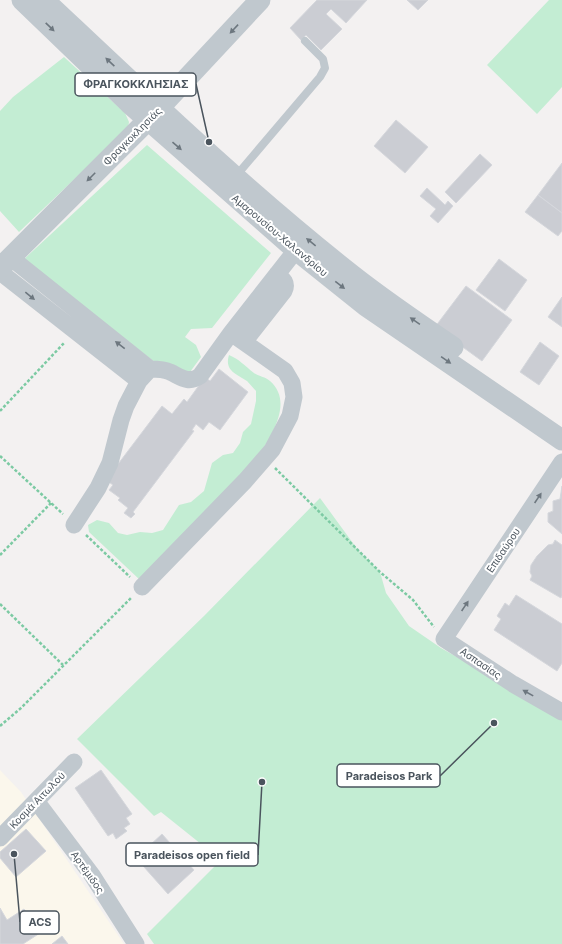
<svg xmlns="http://www.w3.org/2000/svg" width="562" height="944" viewBox="0 0 562 944" font-family="Inter,sans-serif">
<style>
.commercial{fill:#fbf7ec}
.green{fill:#c3edd3}
.building{fill:#cbcdd3;stroke:#d5d7dc}
.lines{fill:none;stroke-linecap:round;stroke-linejoin:round}
.path{stroke:#7ccaa3;stroke-width:2.5;stroke-dasharray:3 2;stroke-linecap:butt}
.service{stroke:#c0c8ce;stroke-width:8}
.minor{stroke:#c0c8ce;stroke-width:17}
.tertiary{stroke:#c0c8ce;stroke-width:21}
.oneway{fill:#6d777f}
.labels{text-anchor:middle;dominant-baseline:central;stroke-width:4;stroke-linejoin:round;paint-order:stroke}
.street-label{font-size:10px;fill:#4a545d;stroke:#fff}
.leader{fill:none;stroke:#4a545d;stroke-width:1.5}
.callout-dot{fill:#4a545d;stroke:#fff;stroke-width:1.5}
.callout{fill:#fff;stroke:#4a545d;stroke-width:1.5}
.callout-label{font-size:11px;text-anchor:middle;font-weight:bold;fill:#4a545d}
</style>
<rect width="100%" height="100%" fill="#f3f1f1"/>
<!-- commercial -->
<path class="commercial" d="M0 770 21 792 124 944H0Z"/>
<!-- green -->
<path class="green" d="M549 0H562V87L537 114 487 65Z
M64 57 125 113 129 122 128 128 19 232 0 211V111L13 97Z
M147 145 271 253 212 328 191 329 185 337 196 345 201 357 190 372 160 366 22 261Z
M229 355C239 359 245 366 254 373 258 376 266 377 270 381 294 402 271 436 259 456L140 580 89 532 88 525 97 520 109 523 118 533 127 535 140 532 152 533 163 530 179 505 191 502 204 491 212 463 223 455 233 453 240 443 243 432 251 424 256 401V391C253 388 250 384 247 381 237 374 224 371 229 355Z
M320 498 358 550 380 572 386 593 409 626 441 648 562 717V944H154L147 934 221 860 161 812 154 816 77 739 204 616Z"/>
<!-- building -->
<path class="building" d="M317 0H367L346 23 331 9 326 14 342 29 321 50 306 35 301 40 290 28Z
M407 0H428L418 10Z
M396 120 428 147 405 173 374 146Z
M480 154 492 165 456 203 445 192Z
M562 163V213L538 195Z
M427 188 445 205 448 201 453 206 438 223 430 216 436 209 420 196Z
M538 195 562 213V231L558 236 525 212Z
M499 259 527 280 505 311 476 290Z
M466 286 512 320 482 361 435 327Z
M562 297V327L548 317Z
M540 342 559 356 539 385 520 372Z
M219 369 248 392 220 430 209 422 203 430 196 424 192 430 194 431 133 512 135 514 131 518 124 513 128 508 118 500 120 498 109 490 113 485 106 480 162 406 172 414 184 399 187 402 205 377 210 381Z
M562 486V534L548 522V513L553 511V501L560 499Z
M555 540 562 545V596L561 598 530 580 532 576 530 572 531 565 537 556 548 545 553 544Z
M516 595 562 624V663L557 671 494 630 501 619 497 616 505 603 509 606Z
M101 770 132 814 126 818 130 824 124 828 127 831 116 839 113 833 108 836 75 788Z
M26 829 46 851 16 877 0 858V852Z
M162 834 194 870 168 894 136 858Z
M0 908 7 920 24 909 40 933 23 944H0Z
M62 936 68 944H52Z"/>
<g class="lines">
<!-- path -->
<path class="path" d="M0 411 64 343
M0 456 63 514
M275 468 380 572 413 600 434 627
M86 535 130 577
M0 555 51 503
M0 604 63 665
M0 726 21 708 132 597"/>
<!-- service -->
<path class="service" d="M236 176 320 77 325 68 323 59 305 41"/>
<!-- minor -->
<path class="minor" d="M10 257 150 369
M0 272 139 381
M244 342 284 291C288 283 283 279 277 274
M562 462 444 639 513 684 562 712
M74 525 98 488 110 463 121 420 126 406 139 381 150 369C157 369 164 369 170 372 181 377 188 384 200 376L231 333 296 250
M142 587 245 481 272 450 290 416 294 397 292 383 285 371 231 333
M37 802 92 875 136 944
M0 838 74 762"/>
<!-- tertiary -->
<path class="tertiary" d="M22 0 129 103 296 250 366 306 562 440
M44 0C144 94 244 190 352 275 385 301 419 324 453 347
M0 268 148 120 260 0"/>
</g>
<!-- one-way arrows -->
<defs><path id="oneway-solid" d="M-6-.8H1V-3.2L6.5 0L1 3.2V.8H-6Z"/></defs>
<g class="oneway">
<use href="#oneway-solid" transform="translate(50 27) rotate(44)"/>
<use href="#oneway-solid" transform="translate(234 29) rotate(133)"/>
<use href="#oneway-solid" transform="translate(110 62) rotate(-137)"/>
<use href="#oneway-solid" transform="translate(177 146) rotate(41)"/>
<use href="#oneway-solid" transform="translate(91 177) rotate(135)"/>
<use href="#oneway-solid" transform="translate(311 242) rotate(-141)"/>
<use href="#oneway-solid" transform="translate(340 285) rotate(38)"/>
<use href="#oneway-solid" transform="translate(30 296) rotate(39)"/>
<use href="#oneway-solid" transform="translate(415 321) rotate(-145)"/>
<use href="#oneway-solid" transform="translate(120 345) rotate(-142)"/>
<use href="#oneway-solid" transform="translate(446 360) rotate(35)"/>
<use href="#oneway-solid" transform="translate(538 498) rotate(-56)"/>
<use href="#oneway-solid" transform="translate(465 606) rotate(-56)"/>
<use href="#oneway-solid" transform="translate(528 693) rotate(-151)"/>
</g>
<g class="labels">
<!-- street labels -->
<g class="street-label">
<text transform="translate(132 136) rotate(-45)">Φραγκοκλησιάς</text>
<text transform="translate(280 235) rotate(40)">Αμαρουσίου-Χαλανδρίου</text>
<text transform="translate(503 550) rotate(-56)">Επιδαύρου</text>
<text transform="translate(481 663) rotate(34)">Ασπασίας</text>
<text transform="translate(37 800) rotate(-46)">Κοσμά Αιτωλού</text>
<text transform="translate(88 872) rotate(55)">Αρτέμιδος</text>
</g>
</g>
<!-- callouts -->
<path class="leader" d="M209 142L196 84M494 723L440 776M262 782L258 855M14 854L20 922"/>
<g class="callout-dot">
<circle cx="209" cy="142" r="4"/>
<circle cx="494" cy="723" r="4"/>
<circle cx="262" cy="782" r="4"/>
<circle cx="14" cy="854" r="4"/>
</g>
<g class="callout">
<rect x="75" y="73" width="121" height="23" rx="4"/>
<rect x="337" y="764" width="103" height="23" rx="4"/>
<rect x="126" y="843" width="132" height="23" rx="4"/>
<rect x="20" y="911" width="39" height="23" rx="4"/>
</g>
<g class="callout-label">
<text x="136" y="88">ΦΡΑΓΚΟΚΚΛΗΣΙΑΣ</text>
<text x="389" y="780">Paradeisos Park</text>
<text x="192" y="859">Paradeisos open field</text>
<text x="40" y="926">ACS</text>
</g>
</svg>
